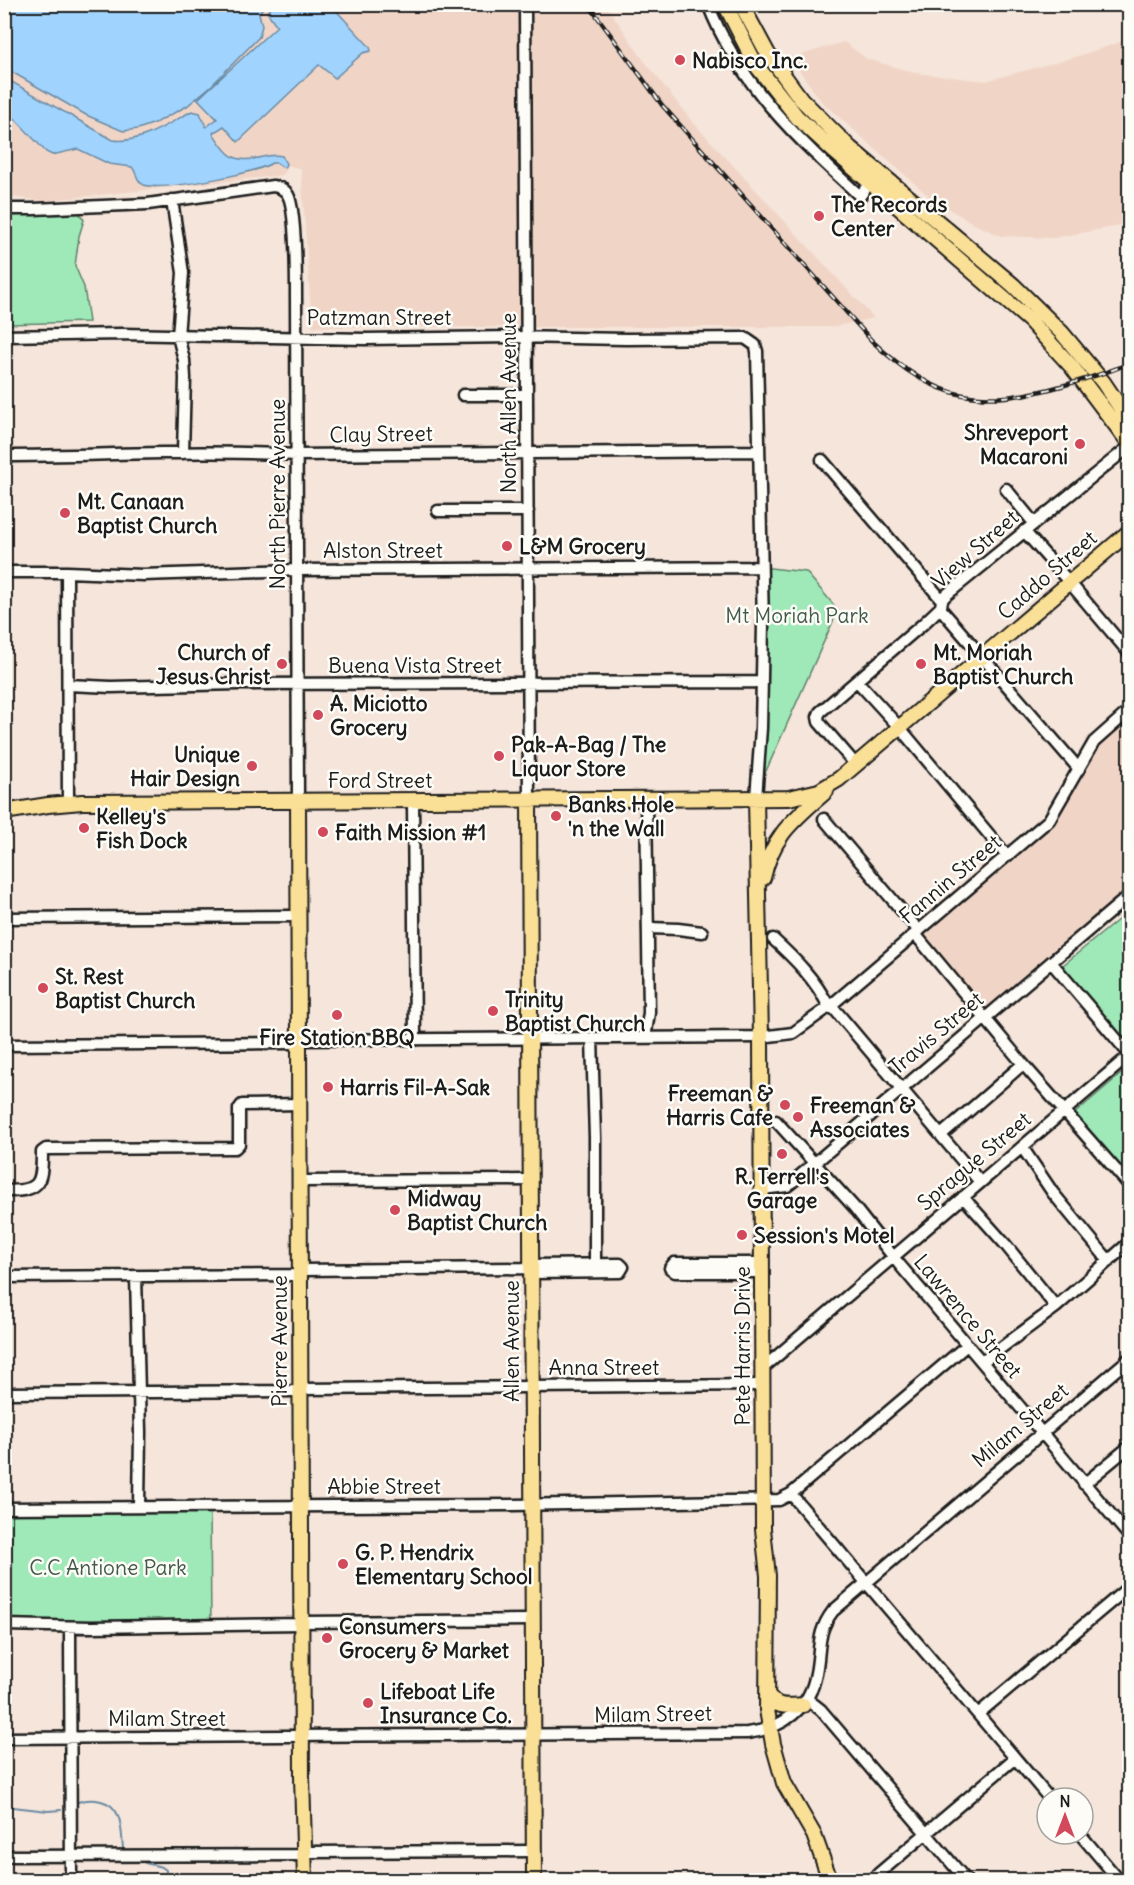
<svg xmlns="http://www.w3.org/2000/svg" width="1134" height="1885" viewBox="0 0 1134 1885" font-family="Delius,sans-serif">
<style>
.built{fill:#f0d5c6}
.green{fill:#9fe9b8;stroke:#5e826a;stroke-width:1.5}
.water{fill:#a0d4fe;stroke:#6b8aa4;stroke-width:1.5}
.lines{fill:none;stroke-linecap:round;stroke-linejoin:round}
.stream{stroke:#6b8aa4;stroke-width:2}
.minor-casing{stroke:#1c1c1c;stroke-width:15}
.major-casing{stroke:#1c1c1c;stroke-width:18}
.minor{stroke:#fdfcf7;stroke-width:10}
.major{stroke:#fadf96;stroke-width:14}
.rail-casing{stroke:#1c1c1c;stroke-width:4.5}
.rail{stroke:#fdfcf7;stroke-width:2;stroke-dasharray:7;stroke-linecap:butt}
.poi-dot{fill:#d1495b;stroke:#fdfcf7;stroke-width:2}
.labels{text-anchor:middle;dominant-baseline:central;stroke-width:5;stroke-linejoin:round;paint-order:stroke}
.poi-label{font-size:21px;font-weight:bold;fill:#1c1c1c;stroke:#fdfcf7;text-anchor:start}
.street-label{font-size:21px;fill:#1c1c1c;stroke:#fdfcf7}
.park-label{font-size:21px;fill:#435a4b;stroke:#fdfcf7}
</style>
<rect width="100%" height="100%" fill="#f5e5da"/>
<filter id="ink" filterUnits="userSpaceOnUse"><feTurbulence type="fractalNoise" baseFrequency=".0167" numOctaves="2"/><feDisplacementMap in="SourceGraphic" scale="12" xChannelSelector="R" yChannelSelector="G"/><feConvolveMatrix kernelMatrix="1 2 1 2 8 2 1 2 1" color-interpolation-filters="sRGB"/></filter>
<g filter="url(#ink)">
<!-- built -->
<path class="built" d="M5 5H606L642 58 690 119 874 318 833 327H312L301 169 288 165 283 175 43 201 5 196Z
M1124 41H1130L1129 220 1114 227 1053 238 1001 236 974 224 931 198 822 102 790 58 844 42 867 59 915 73 986 81 1072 58Z
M1129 716V888L987 1009H983L924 938V933L1034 838 1092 751Z"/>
<!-- green -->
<path class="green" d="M75 207 84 220 79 236 75 266 84 287 89 322 5 324 4 209Z
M761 567 806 572 838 610 762 780Z
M1129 911V1042L1127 1044 1062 966Z
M1129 1067V1180L1074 1114Z
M210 1507 211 1626 5 1625V1508Z"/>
<!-- water -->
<path class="water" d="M5 4H265V5L259 13 262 26 259 37 212 85 187 106 155 123 138 129 123 131 86 115 5 68Z
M275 4 331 5 370 47 371 51 363 53 335 78 319 65 238 142 224 126 213 133C226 153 232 164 258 158 267 156 273 154 282 156L286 164 284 168 277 163H272C255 174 162 191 144 185 136 182 137 172 132 167L109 164 78 149 52 155 46 152 5 108V78L113 140C140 144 168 124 192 111L200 113 206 127 217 119 198 99 277 26 267 12Z"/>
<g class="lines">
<!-- stream -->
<path class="stream" d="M78 1802C86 1799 93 1799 101 1801 123 1806 121 1830 123 1848
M4 1806 48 1811 61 1810
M145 1863 162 1867 166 1870 165 1880"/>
<defs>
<path id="minor" d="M525 4 529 800
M708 4C739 85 798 139 860 196L875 176
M172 200 183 273 178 336 184 360 185 378 183 453
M4 209H34L148 204 273 186C280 187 285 189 288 195 296 209 296 278 296 298L298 801
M4 336 122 334 365 339 514 337 626 339 745 338 755 345 757 351 763 625 761 728 756 799
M463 395H527
M4 456C102 456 199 449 296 455L758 451
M822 460 942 600
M1006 489 1034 523
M438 511H528
M1024 531 1070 583 1130 654
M4 572H67L143 575 297 570 761 567
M67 572 68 803
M940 608 1079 769
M857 681 900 728 1007 856
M68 685 111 687 238 684 762 682
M856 765 819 722 818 717 820 712 923 624 941 607 942 600 945 596 1130 446
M413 801 415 1040
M824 819 919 931
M4 918 299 916
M649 928 678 929 702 932
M915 934 1023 1064 1130 1186
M773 939C795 959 815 979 829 1007
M1051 962 1130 1055
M831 1005 980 1182
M592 1038 595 1138V1264
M645 1038 649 1013 646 800
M299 1040 761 1037 793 1033 829 1007 1049 820 1094 742 1130 710
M4 1045 299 1043
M776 1121 854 1207 899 1264 1130 1537
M941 1135 1023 1064
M1022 1147 1053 1193 1109 1261
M300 1181 531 1180
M762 1189 787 1186 796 1179 1130 895
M4 1191C40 1191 42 1185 42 1152L46 1149 235 1148 239 1144V1109L242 1105 299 1104
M963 1197 1005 1244 1056 1307
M763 1263H674L670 1268 675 1272H763
M531 1265 620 1264 623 1267 620 1272 531 1273
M300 1270 531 1268
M136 1276 140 1432 139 1507
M4 1277 300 1275
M982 1362 1056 1307 1130 1242
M763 1368 1130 1055
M301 1389 763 1385
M4 1393 301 1391
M1084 1484 1130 1446
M791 1494 967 1345
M4 1508 513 1505 779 1500 791 1494 1049 1798
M302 1622 533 1620
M5 1625 91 1627 302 1624
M70 1627 71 1880
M807 1699 821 1710 966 1880
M978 1714 1130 1586
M4 1738 747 1733C782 1729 810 1709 816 1673 821 1648 816 1633 833 1611L1130 1358
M1080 1834 1119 1880
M305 1852 534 1851
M4 1856 305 1855
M871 1880 1015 1758"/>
<path id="major" d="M725 4 756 65 797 117 835 152 1030 321 1072 367 1130 444
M741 4 768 54 801 99 850 148 1013 285 1062 333 1103 382 1130 422
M756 799 761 1037 763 1529 768 1576 767 1710 773 1744 784 1783 814 1835 830 1880
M529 800 534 1880
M298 801 302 1777 305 1880
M4 812 48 805 82 802 789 798 819 791 839 779 1130 531
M763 878C773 834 794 820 826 791
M767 1694C777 1709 787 1706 803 1705"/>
</defs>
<!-- minor casing -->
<use href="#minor" class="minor-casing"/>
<!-- major casing -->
<use href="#major" class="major-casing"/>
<!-- minor -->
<use href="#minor" class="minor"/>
<!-- major -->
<use href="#major" class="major"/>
<defs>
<path id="rail" d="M588 4 662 105 872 341C936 401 981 409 1065 385 1086 379 1109 372 1130 363"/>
</defs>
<!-- rail casing -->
<use href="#rail" class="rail-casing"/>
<!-- rail -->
<use href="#rail" class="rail"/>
</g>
</g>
<!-- markers -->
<g class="poi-dot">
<circle cx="680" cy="60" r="6"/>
<circle cx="819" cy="216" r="6"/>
<circle cx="1080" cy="444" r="6"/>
<circle cx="65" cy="513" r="6"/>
<circle cx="507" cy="546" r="6"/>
<circle cx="282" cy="664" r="6"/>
<circle cx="921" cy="664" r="6"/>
<circle cx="318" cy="715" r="6"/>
<circle cx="499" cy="756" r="6"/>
<circle cx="252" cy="766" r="6"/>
<circle cx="556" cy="816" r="6"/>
<circle cx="84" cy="828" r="6"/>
<circle cx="323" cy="832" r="6"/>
<circle cx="43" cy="988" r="6"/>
<circle cx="493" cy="1011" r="6"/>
<circle cx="337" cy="1015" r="6"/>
<circle cx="328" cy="1087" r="6"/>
<circle cx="785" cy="1105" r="6"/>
<circle cx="798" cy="1117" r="6"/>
<circle cx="782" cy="1154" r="6"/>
<circle cx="395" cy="1210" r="6"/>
<circle cx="742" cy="1235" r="6"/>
<circle cx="343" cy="1564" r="6"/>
<circle cx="327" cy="1638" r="6"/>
<circle cx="368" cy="1703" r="6"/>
</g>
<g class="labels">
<!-- poi labels -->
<g class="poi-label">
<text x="692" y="60">Nabisco Inc.</text>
<text x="831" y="204">The Records<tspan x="831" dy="24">Center</tspan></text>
<text x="1068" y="432" text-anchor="end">Shreveport<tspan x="1068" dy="24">Macaroni</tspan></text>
<text x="77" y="501">Mt. Canaan<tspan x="77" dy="24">Baptist Church</tspan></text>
<text x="519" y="546">L&amp;M Grocery</text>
<text x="270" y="652" text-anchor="end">Church of<tspan x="270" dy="24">Jesus Christ</tspan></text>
<text x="933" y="652">Mt. Moriah<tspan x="933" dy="24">Baptist Church</tspan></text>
<text x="330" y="703">A. Miciotto<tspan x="330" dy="24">Grocery</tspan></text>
<text x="511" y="744">Pak-A-Bag / The<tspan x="511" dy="24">Liquor Store</tspan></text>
<text x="240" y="754" text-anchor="end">Unique<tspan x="240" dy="24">Hair Design</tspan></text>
<text x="568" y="804">Banks Hole<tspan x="568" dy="24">'n the Wall</tspan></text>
<text x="96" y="816">Kelley's<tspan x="96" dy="24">Fish Dock</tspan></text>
<text x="335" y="832">Faith Mission #1</text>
<text x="55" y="976">St. Rest<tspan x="55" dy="24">Baptist Church</tspan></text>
<text x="505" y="999">Trinity<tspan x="505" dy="24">Baptist Church</tspan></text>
<text x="337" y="1037" text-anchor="middle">Fire Station BBQ</text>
<text x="340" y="1087">Harris Fil-A-Sak</text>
<text x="773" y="1093" text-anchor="end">Freeman &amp;<tspan x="773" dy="24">Harris Cafe</tspan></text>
<text x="810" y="1105">Freeman &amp;<tspan x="810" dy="24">Associates</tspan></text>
<text x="782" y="1176" text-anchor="middle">R. Terrell's<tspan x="782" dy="24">Garage</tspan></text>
<text x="407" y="1198">Midway<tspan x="407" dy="24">Baptist Church</tspan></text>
<text x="754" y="1235">Session's Motel</text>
<text x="355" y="1552">G. P. Hendrix<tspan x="355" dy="24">Elementary School</tspan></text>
<text x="339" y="1626">Consumers<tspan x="339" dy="24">Grocery &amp; Market</tspan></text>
<text x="380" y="1691">Lifeboat Life<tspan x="380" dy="24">Insurance Co.</tspan></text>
</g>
<!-- street labels -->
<g class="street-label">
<text x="379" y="317">Patzman Street</text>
<text transform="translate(508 403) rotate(-90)">North Allen Avenue</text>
<text transform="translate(381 434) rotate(-1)">Clay Street</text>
<text transform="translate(277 494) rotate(-90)">North Pierre Avenue</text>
<text transform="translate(975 549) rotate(-41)">View Street</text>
<text x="383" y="550">Alston Street</text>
<text transform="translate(1047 575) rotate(-41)">Caddo Street</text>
<text x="415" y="665">Buena Vista Street</text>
<text x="380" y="780">Ford Street</text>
<text transform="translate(950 879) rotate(-40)">Fannin Street</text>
<text transform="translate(936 1033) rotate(-40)">Travis Street</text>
<text transform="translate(974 1161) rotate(-40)">Sprague Street</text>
<text transform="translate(968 1316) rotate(50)">Lawrence Street</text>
<text transform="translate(279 1341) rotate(-90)">Pierre Avenue</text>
<text transform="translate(511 1341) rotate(-90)">Allen Avenue</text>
<text transform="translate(742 1346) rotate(-90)">Pete Harris Drive</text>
<text x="604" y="1367">Anna Street</text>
<text transform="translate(1020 1425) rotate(-40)">Milam Street</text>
<text x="384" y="1486">Abbie Street</text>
<text transform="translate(653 1714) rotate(-1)">Milam Street</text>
<text x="167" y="1718">Milam Street</text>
</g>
<!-- park labels -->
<g class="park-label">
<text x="797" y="615">Mt Moriah Park</text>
<text x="108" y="1567">C.C Antione Park</text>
</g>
</g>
<!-- margin -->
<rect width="1134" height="1885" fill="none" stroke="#fdfcf7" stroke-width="24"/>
<rect x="12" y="12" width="1110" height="1861" fill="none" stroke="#1c1c1c" stroke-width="2" filter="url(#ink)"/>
<!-- north arrow -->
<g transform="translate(1065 1816)"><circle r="28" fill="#fdfcf7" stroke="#a3a29f" stroke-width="1.5"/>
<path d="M0-4.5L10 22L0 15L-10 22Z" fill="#d1495b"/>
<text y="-9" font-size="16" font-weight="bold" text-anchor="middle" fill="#1c1c1c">N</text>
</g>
</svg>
